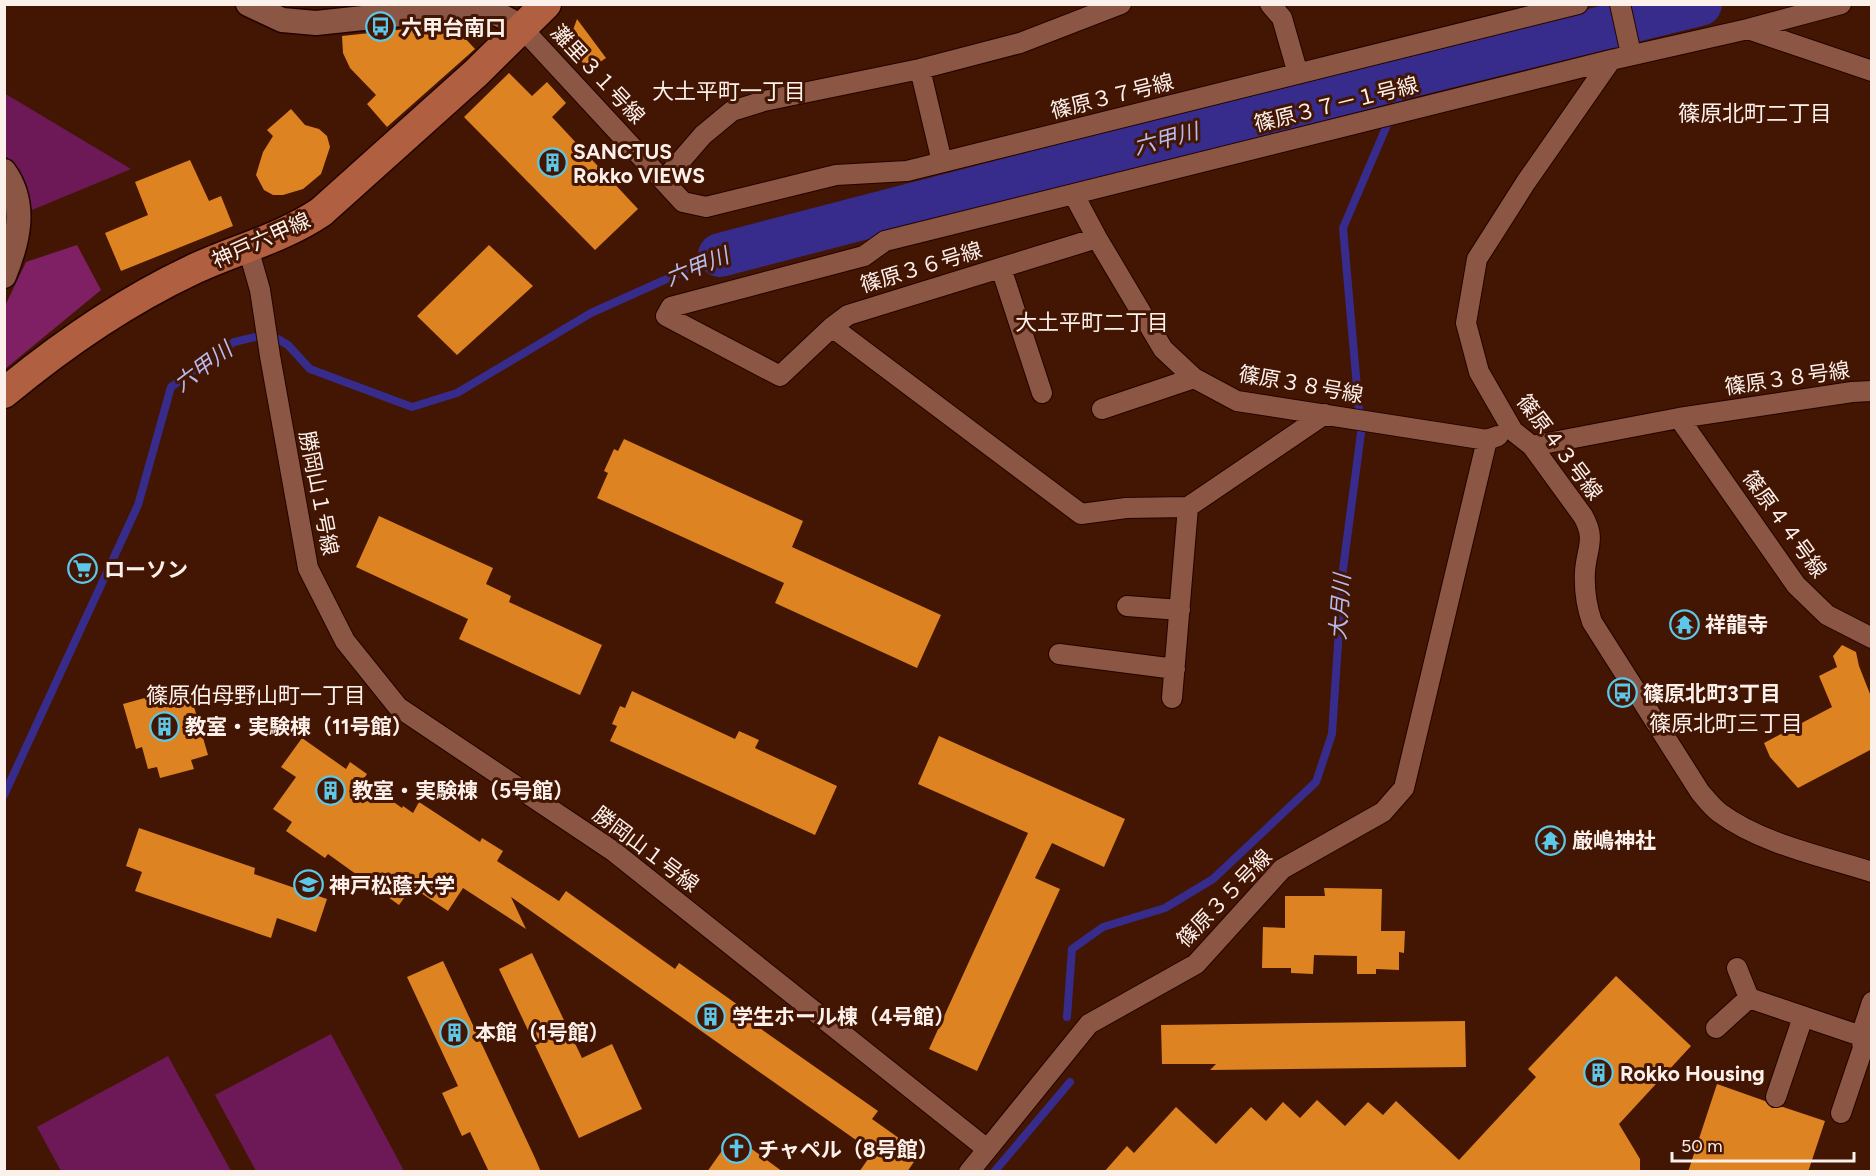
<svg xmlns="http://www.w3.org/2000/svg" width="1876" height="1176" viewBox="0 0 1876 1176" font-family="Figtree,'Noto Sans JP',sans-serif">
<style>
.green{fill:#6e1957}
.forest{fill:#7f2065}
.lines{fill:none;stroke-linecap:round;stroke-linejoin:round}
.stream{stroke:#372c8b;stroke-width:8}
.river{stroke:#372c8b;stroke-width:44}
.building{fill:#dd8322}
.minor-casing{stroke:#230300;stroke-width:22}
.tertiary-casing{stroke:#230300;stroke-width:27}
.primary-casing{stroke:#230300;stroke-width:33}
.minor{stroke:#8b5643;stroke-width:20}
.tertiary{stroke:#8b5643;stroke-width:24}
.primary{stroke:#b05f40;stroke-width:30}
.labels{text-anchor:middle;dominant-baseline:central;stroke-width:6;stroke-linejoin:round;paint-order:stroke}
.poi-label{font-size:21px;font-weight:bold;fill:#fcf0eb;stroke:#431503;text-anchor:start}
.street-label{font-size:21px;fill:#fcf0eb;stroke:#431503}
.neighbourhood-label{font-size:22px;fill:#fcf0eb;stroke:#431503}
.water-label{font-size:22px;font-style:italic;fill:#b6baed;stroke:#431503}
</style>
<rect width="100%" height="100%" fill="#431503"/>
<!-- green -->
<path class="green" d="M4 93 131 169 32 210 16 168 5 155Z
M331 1034 404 1171H256L215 1095Z
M168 1056 231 1171H61L37 1127Z"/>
<!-- forest -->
<path class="forest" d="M77 245 101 290 5 369V306L26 262Z"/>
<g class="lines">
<!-- stream -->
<path class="stream" d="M4 795 138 505 171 387 234 342 269 334 288 345 310 369 412 407 457 393 591 313 720 255
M1067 1017 1072 949 1103 927 1165 908 1213 879 1316 782 1332 734 1343 569 1361 433 1343 228 1408 76
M994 1172 1070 1082"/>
<!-- river -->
<path class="river" d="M720 255 1408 76 1700 4"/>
</g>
<!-- building -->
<path class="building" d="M577 19 606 58 588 70 573 50 571 44 570 38Z
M452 24 475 49 387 127 367 104 376 95 350 68 343 53 342 36Z
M509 73 532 96 547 82 566 103 552 117 638 209 595 250 464 117Z
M291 109 305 125 319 129 327 136 330 147 321 174 303 189 283 195H273L264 190 256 175 263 152 273 136 267 130Z
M190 160 209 201 221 196 233 226 121 271 105 233 148 215 135 182Z
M489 245 533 286 457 355 417 316Z
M624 439 803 521 792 547 941 615 917 668 775 603 784 583 597 498 608 473 604 471 614 449 618 451Z
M379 516 493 568 486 584 511 596 509 602 602 645 580 695 459 639 468 619 356 567Z
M1842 645 1856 652 1859 666 1872 699V749L1798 788 1770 757 1764 743 1832 707 1819 676 1837 667 1833 656Z
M188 686 208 755 191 760 194 769 160 778 157 767 148 769 142 747 136 749 123 704Z
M632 691 735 739 739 731 759 740 755 748 837 786 815 835 610 741 617 726 612 724 620 706 625 708Z
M939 736 1125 819 1104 867 1052 843 1035 878 1060 889 977 1071 929 1049 1028 833 918 784Z
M302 738 346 769 350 762 367 774 363 780 402 808 403 806 413 813 419 802 480 842 482 838 503 851 497 861 559 901 566 891 675 969 679 963 738 1005 734 1010 878 1111 872 1119 920 1153 907 1172H859L873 1152 511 897 526 929 463 888 448 911 412 887 399 905 328 854 325 858 286 831 292 822 273 809 296 777 281 767Z
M139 828 255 868 254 874 327 899 316 932 277 918 271 938 135 891 142 872 126 866Z
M1324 888 1382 889 1381 931H1405L1404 953 1399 952V970L1376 969V974H1357V956L1314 955 1313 974 1291 973V968H1262L1263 927 1285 928V896H1325Z
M532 953 582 1058 612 1044 642 1109 579 1138 499 969Z
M443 961 535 1158 541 1172H489L470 1132 462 1136 442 1093 458 1086 407 977Z
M1616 976 1691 1046 1619 1124 1640 1159V1172H1104L1127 1146 1134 1153 1176 1107 1216 1144 1251 1107 1266 1121 1283 1102 1300 1118 1317 1100 1345 1126 1368 1102 1383 1115 1396 1101 1459 1160 1536 1077 1528 1069Z
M1465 1021 1466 1067 1210 1070 1216 1064H1162L1161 1025Z
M1717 1084 1765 1101 1772 1108 1783 1107 1825 1121 1808 1172H1688Z
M733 1135 783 1172H707Z"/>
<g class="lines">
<defs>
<path id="minor" d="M1270 4 1282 18 1298 74
M1620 4 1631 54
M1841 4 1748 29 1611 60 1526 182 1477 259 1466 323 1479 372 1513 431 1532 446 1583 516C1596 539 1587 547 1585 571 1584 589 1586 605 1592 622L1700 792C1706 799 1712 807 1720 813 1762 844 1822 856 1872 872
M521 27 683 202 706 207 836 175 907 171 1578 4
M1748 29 1872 71
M920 69 942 162
M664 180 703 135 732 111 764 101 920 69 1020 43 1121 4
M1074 195 1097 238 1163 349 1194 378 1237 401 1487 440 1498 436
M1097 238 848 315 832 327 780 376 666 316 671 307 864 256 885 241 1611 60
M248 248 260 290 270 356 308 568 345 641 398 707 613 851 987 1149
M1001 268 1042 393
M832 327 1081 514 1126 508 1188 507 1325 414
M1102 409 1194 378
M1679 418 1796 585 1827 615 1872 638
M1532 446 1679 418 1852 392 1872 391
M1127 606 1180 610
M1059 654 1175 669
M1172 698 1188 507
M1737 968 1749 998
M1749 998 1861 1036 1872 1002
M1716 1028 1749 998
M1776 1097 1803 1017
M1841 1113 1863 1048 1861 1036 1872 1039
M969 1172 1089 1024 1196 964 1282 869 1383 812 1404 788 1487 440"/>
<path id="tertiary" d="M248 4 282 20 316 23 467 7C488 8 503 16 521 27
M4 171C28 204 18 242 4 276"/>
<path id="primary" d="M4 393C62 345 124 302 192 270 234 250 281 239 321 212L476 73 546 4"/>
</defs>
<!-- minor casing -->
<use href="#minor" class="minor-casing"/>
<!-- tertiary casing -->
<use href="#tertiary" class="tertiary-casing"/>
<!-- primary casing -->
<use href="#primary" class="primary-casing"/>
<!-- minor -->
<use href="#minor" class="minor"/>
<!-- tertiary -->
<use href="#tertiary" class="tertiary"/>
<!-- primary -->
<use href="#primary" class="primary"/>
</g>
<!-- icons -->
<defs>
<symbol id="bus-ring" viewBox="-11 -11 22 22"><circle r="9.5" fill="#431503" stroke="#5cc7e8" stroke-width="1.5"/><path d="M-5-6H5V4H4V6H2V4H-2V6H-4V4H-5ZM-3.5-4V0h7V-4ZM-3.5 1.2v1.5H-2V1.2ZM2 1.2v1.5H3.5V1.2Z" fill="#5cc7e8"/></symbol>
<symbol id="building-ring" viewBox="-11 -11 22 22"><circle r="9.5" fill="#431503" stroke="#5cc7e8" stroke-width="1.5"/><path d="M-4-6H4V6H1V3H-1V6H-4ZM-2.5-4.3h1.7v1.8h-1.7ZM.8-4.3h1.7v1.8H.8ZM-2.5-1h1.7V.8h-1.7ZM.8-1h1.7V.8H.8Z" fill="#5cc7e8"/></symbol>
<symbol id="supermarket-ring" viewBox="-11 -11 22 22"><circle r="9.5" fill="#431503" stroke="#5cc7e8" stroke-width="1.5"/><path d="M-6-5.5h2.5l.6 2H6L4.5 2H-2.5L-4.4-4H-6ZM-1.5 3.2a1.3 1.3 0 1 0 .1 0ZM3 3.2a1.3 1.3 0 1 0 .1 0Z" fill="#5cc7e8"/></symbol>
<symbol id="temple-ring" viewBox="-11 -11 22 22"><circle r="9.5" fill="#431503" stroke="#5cc7e8" stroke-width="1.5"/><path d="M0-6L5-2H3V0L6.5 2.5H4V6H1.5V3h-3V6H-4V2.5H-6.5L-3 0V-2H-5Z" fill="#5cc7e8"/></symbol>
<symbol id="university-ring" viewBox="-11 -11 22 22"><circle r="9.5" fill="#431503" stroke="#5cc7e8" stroke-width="1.5"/><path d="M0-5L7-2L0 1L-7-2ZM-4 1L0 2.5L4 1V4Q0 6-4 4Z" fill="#5cc7e8"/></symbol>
<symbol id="church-ring" viewBox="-11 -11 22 22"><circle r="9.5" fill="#431503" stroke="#5cc7e8" stroke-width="1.5"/><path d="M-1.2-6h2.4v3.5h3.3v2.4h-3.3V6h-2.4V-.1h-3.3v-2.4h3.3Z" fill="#5cc7e8"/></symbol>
</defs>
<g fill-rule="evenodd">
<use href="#bus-ring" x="364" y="10" width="33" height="33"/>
<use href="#building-ring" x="536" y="146" width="33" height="33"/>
<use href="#supermarket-ring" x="66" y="552" width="33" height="33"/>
<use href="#temple-ring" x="1668" y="608" width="33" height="33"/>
<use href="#bus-ring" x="1606" y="676" width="33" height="33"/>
<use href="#building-ring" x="148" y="710" width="33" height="33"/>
<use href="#building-ring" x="314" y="774" width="33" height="33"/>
<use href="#temple-ring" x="1534" y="824" width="33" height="33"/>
<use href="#university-ring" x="292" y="868" width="33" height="33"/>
<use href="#building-ring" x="694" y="1000" width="33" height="33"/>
<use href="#building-ring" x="438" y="1016" width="33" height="33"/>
<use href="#building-ring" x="1582" y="1056" width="33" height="33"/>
<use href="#church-ring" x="720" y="1132" width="33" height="33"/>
</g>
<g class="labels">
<!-- poi labels -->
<g class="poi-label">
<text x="401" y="27">六甲台南口</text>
<text x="573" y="151">SANCTUS<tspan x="573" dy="24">Rokko VIEWS</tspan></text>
<text x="104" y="569">ローソン</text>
<text x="1705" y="624">祥龍寺</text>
<text x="1643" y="693">篠原北町3丁目</text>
<text x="185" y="726">教室・実験棟（11号館）</text>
<text x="352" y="790">教室・実験棟（5号館）</text>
<text x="1572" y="840">厳嶋神社</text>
<text x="329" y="885">神戸松蔭大学</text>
<text x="732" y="1016">学生ホール棟（4号館）</text>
<text x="475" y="1032">本館（1号館）</text>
<text x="1620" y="1073">Rokko Housing</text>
<text x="758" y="1149">チャペル（8号館）</text>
</g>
<!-- street labels -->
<g class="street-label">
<text transform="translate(598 74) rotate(47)">灘里３１号線</text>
<text transform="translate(1112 96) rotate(-14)">篠原３７号線</text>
<text transform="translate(1336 104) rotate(-14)">篠原３７－１号線</text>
<text transform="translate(261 240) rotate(-24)">神戸六甲線</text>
<text transform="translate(921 267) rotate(-17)">篠原３６号線</text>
<text transform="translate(1787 378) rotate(-8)">篠原３８号線</text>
<text transform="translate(1301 384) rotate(10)">篠原３８号線</text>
<text transform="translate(1560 447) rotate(53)">篠原４３号線</text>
<text transform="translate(319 493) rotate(79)">勝岡山１号線</text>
<text transform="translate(1785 524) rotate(54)">篠原４４号線</text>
<text transform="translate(646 849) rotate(37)">勝岡山１号線</text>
<text transform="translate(1224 898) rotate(-46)">篠原３５号線</text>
</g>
<!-- neighbourhood labels -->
<g class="neighbourhood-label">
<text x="729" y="91">大土平町一丁目</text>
<text x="1755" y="113">篠原北町二丁目</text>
<text x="1092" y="322">大土平町二丁目</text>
<text x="256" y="695">篠原伯母野山町一丁目</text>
<text x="1726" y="723">篠原北町三丁目</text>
</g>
<!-- water labels -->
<g class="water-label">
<text transform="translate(1166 139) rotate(-15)">六甲川</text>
<text transform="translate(697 267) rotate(-22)">六甲川</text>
<text transform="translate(203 367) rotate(-37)">六甲川</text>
<text transform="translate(1340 607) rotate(-86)">大月川</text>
</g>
</g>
<!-- border -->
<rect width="1876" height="1176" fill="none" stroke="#fcf0eb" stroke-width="12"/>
<!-- scale -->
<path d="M1672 1152v9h182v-9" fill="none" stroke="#fcf0eb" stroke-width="3"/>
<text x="1681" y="1152" font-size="18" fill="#fcf0eb" stroke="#431503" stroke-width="4.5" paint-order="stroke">50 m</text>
</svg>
